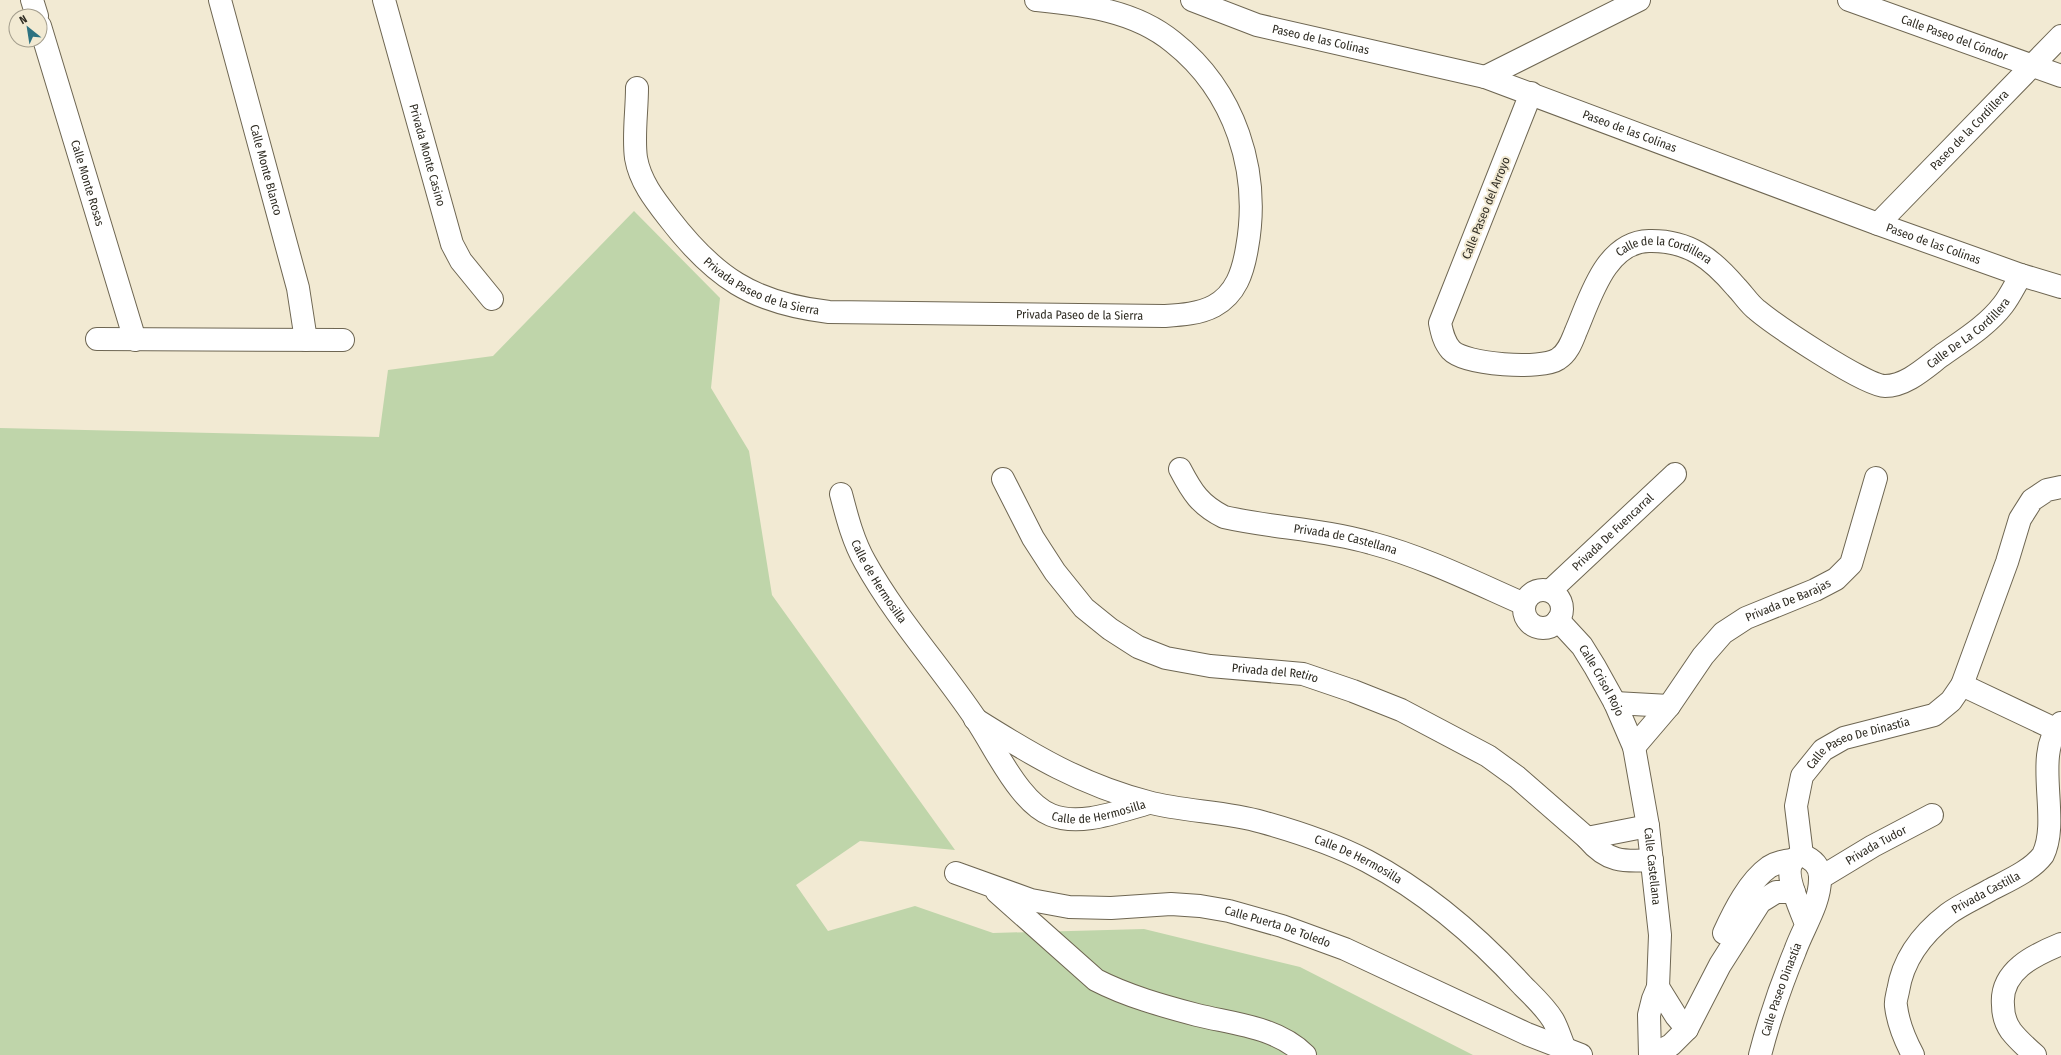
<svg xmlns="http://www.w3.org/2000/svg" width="2061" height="1055" viewBox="0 0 2061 1055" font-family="'Fira Sans Condensed',sans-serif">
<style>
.green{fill:#bfd5aa}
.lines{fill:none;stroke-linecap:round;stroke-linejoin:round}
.minor-casing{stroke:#6e6652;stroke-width:24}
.minor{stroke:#fff;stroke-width:22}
.labels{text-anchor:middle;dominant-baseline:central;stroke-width:4;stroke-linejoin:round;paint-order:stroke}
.street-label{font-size:12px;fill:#2f2c23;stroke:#f2ead3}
</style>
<rect width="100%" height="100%" fill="#f2ead3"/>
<!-- green -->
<path class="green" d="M634 211 720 298 711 388 749 451 772 595 955 850 860 841 796 885 828 931 915 906 993 933 1144 929 1300 967 1473 1055H0V428L379 437 388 370 493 356Z"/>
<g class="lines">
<defs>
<g id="minor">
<path d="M32 0 37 16"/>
<path id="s1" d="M220 0 298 288 306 340"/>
<path id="s2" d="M384 0 452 244 461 261 492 299"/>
<path id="s3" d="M1192 0 1257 25 1485 77 1878 224 2021 275 2061 287"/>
<path id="s4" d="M1849 0 2061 76"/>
<path id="s5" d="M40 26 135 340"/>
<path d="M1485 77 1639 0"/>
<path id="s6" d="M637 88C637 111 633 136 636 158 640 181 654 199 668 217 714 277 752 303 829 312L1164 316C1180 315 1199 314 1214 306 1236 294 1243 272 1247 248 1261 171 1235 91 1173 42 1134 10 1084 5 1036 0"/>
<path id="s7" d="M1531 93 1440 323C1442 333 1444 342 1451 350 1465 365 1542 370 1558 359 1568 353 1572 341 1576 331 1590 299 1605 242 1649 241 1689 240 1712 259 1736 287 1743 294 1749 304 1757 310 1775 325 1865 386 1885 386 1906 386 1925 368 1941 356 1962 341 1987 326 2003 305 2010 296 2015 285 2021 275"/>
<path id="s8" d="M1878 224 2061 36"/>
<path d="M97 339 343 340"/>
<path id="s9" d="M1180 469C1192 492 1200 505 1224 517 1272 528 1323 529 1371 543 1424 557 1474 582 1524 604"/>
<path id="s10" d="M1003 479 1033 538 1055 572 1084 608 1110 629 1138 647 1166 658 1210 666 1303 674 1353 691 1401 710 1488 756 1517 777 1587 838C1607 862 1623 862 1652 860"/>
<path id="s11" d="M841 494C847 517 853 541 865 562 896 618 940 666 975 718 991 742 1003 768 1021 790 1029 800 1039 810 1051 815 1081 827 1119 811 1149 803"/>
<circle cx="1543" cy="609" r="19"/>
<path id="s12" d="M1550 591 1675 474"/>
<path id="s13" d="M1558 620 1582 646 1595 667 1615 703 1634 747 1648 826 1660 935 1658 987 1653 999 1649 1015 1650 1055"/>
<path d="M1962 685 2055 729"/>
<path d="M1615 703 1669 706"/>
<path id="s14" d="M975 719C1032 755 1082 785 1148 802 1185 812 1225 811 1262 822 1298 832 1334 844 1367 861 1426 892 1479 938 1523 986 1534 997 1545 1007 1553 1020 1558 1029 1561 1040 1565 1049"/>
<path id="s15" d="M1634 747 1669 706 1703 656 1723 633 1746 618 1815 590 1836 579 1851 564 1876 478"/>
<path d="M1587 838 1648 826"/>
<path id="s16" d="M1802 855 1796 806 1802 776 1823 750 1844 738 1934 715 1951 701 1962 685 2007 562 2020 519 2032 500 2047 490 2061 487"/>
<path id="s17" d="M956 873 1031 900 1069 907 1111 908 1171 904 1200 906 1229 911 1282 926 1345 949 1527 1034 1581 1055"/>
<path id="s18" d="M1820 878 1873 846 1932 815"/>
<path d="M997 892 1096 980C1127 996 1163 1006 1197 1015 1234 1024 1277 1027 1305 1055"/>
<path d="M1724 933C1734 911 1749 881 1769 867 1777 862 1785 861 1793 860"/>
<path d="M1658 987 1676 1016 1687 1029"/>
<path d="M1652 1055 1671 1045 1687 1029 1720 965 1760 902 1776 892H1794"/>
<path id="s19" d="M1760 1055C1769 1020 1781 985 1795 951 1803 928 1820 904 1820 879 1821 867 1813 859 1802 855 1799 856 1795 858 1794 860 1782 872 1801 910 1806 924"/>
<path id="s20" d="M1913 1055C1905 1040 1898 1023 1896 1006 1895 1002 1897 996 1898 991 1903 959 1922 934 1948 914 1960 905 1976 898 1990 890 2007 881 2031 871 2043 855 2061 818 2032 755 2061 723"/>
<path d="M2035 1055C2027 1048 2018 1040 2011 1031 2006 1024 2003 1014 2003 1005 2000 971 2034 955 2061 944"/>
</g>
</defs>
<!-- minor casing -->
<use href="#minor" class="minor-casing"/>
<!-- minor -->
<use href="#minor" class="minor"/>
</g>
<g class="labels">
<!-- street labels -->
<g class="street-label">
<text stroke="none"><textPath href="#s4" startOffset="112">Calle Paseo del Cóndor</textPath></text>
<text stroke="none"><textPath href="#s3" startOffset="135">Paseo de las Colinas</textPath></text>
<text stroke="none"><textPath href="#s3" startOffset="458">Paseo de las Colinas</textPath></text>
<text stroke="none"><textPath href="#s8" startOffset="131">Paseo de la Cordillera</textPath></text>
<text stroke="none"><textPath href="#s2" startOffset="161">Privada Monte Casino</textPath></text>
<text stroke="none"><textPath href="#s1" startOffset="176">Calle Monte Blanco</textPath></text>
<text stroke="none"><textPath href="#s5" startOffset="164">Calle Monte Rosas</textPath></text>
<text transform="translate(1486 208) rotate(-68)">Calle Paseo del Arroyo</text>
<text stroke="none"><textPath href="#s3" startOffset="782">Paseo de las Colinas</textPath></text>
<text stroke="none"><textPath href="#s7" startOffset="560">Calle de la Cordillera</textPath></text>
<text stroke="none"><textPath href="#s6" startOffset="258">Privada Paseo de la Sierra</textPath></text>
<text stroke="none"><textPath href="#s6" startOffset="582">Privada Paseo de la Sierra</textPath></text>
<text stroke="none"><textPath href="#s7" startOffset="928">Calle De La Cordillera</textPath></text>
<text stroke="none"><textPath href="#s12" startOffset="86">Privada De Fuencarral</textPath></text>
<text stroke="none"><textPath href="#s9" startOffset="190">Privada de Castellana</textPath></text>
<text stroke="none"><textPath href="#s11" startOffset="96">Calle de Hermosilla</textPath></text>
<text stroke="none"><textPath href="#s15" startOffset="218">Privada De Barajas</textPath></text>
<text stroke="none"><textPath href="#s10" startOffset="360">Privada del Retiro</textPath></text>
<text stroke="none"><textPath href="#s13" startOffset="75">Calle Crisol Rojo</textPath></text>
<text stroke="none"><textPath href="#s16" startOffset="148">Calle Paseo De Dinastía</textPath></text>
<text stroke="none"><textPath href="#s11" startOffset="437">Calle de Hermosilla</textPath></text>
<text stroke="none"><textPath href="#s18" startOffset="65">Privada Tudor</textPath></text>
<text stroke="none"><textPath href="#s14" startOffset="412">Calle De Hermosilla</textPath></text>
<text stroke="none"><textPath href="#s13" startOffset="270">Calle Castellana</textPath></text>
<text stroke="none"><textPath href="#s20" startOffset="205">Privada Castilla</textPath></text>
<text stroke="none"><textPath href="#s17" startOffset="330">Calle Puerta De Toledo</textPath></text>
<text stroke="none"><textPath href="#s19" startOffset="69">Calle Paseo Dinastía</textPath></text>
</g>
</g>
<!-- north arrow -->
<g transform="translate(28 28) rotate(330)"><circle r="19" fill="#f2ead3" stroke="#a49e8d"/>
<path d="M0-3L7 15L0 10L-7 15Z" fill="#2d7281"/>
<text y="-6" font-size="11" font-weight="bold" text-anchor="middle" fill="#2f2c23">N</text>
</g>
</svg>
